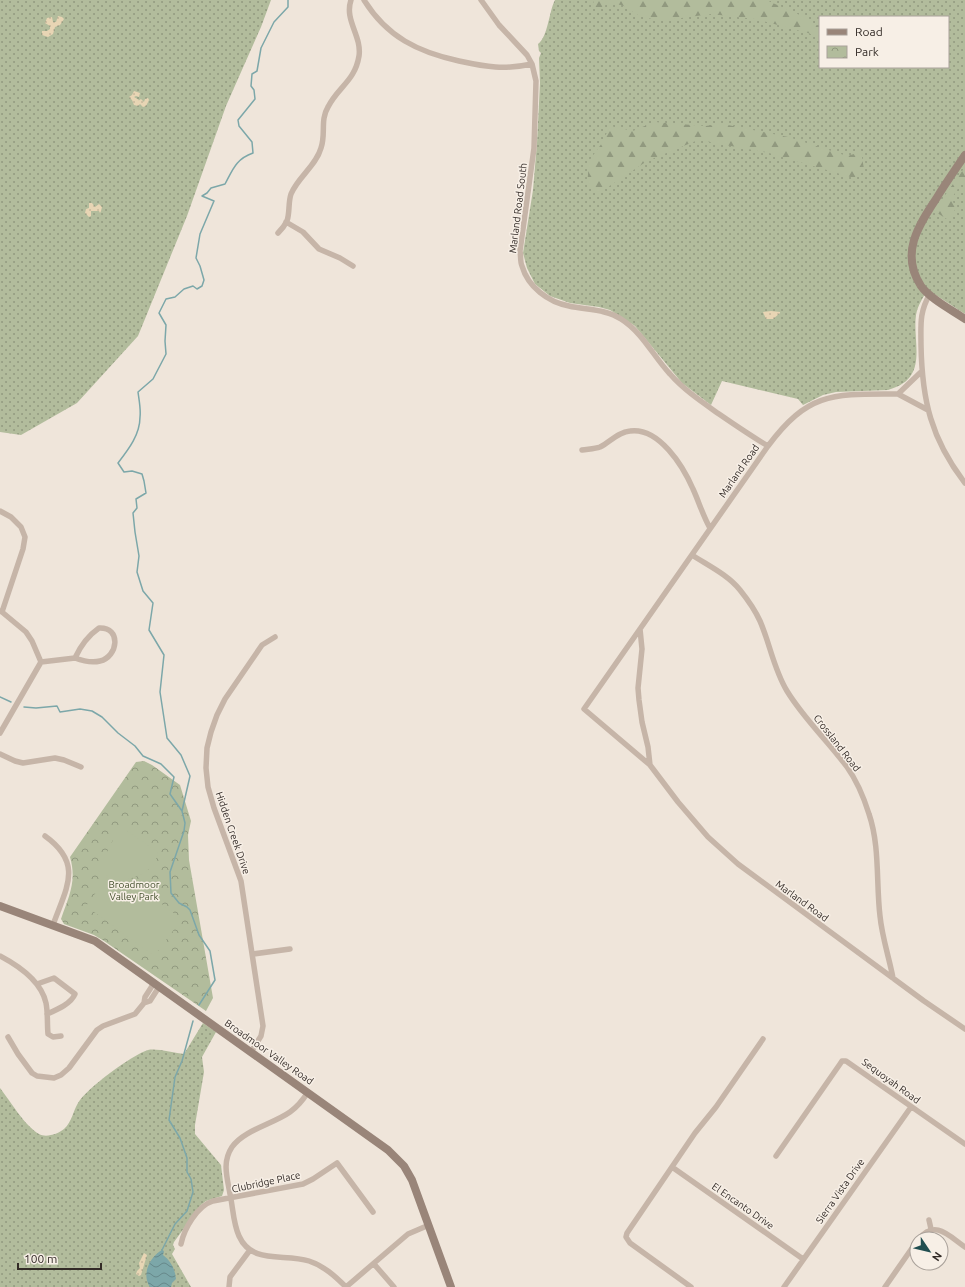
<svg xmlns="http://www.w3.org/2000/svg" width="965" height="1287" viewBox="0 0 965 1287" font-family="Ubuntu,sans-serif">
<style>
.grass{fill:url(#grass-dots);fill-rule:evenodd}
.forest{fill:url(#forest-firs)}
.sand{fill:url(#sand-dots)}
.park{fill:url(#park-crowns)}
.pitch{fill:#b2bc9c}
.water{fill:url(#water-waves)}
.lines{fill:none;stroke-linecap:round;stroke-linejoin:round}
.stream{stroke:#7ca7a9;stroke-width:1.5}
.street{stroke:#c6b5a8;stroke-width:5.5}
.secondary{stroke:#998579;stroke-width:8}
.labels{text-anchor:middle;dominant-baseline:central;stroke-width:3;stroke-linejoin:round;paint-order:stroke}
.street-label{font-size:10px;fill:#332b27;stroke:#f7efe6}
.park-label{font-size:10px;fill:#434f2d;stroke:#f7efe6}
</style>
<defs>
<pattern id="grass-dots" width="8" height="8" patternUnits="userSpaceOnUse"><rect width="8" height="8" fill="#b2bc9c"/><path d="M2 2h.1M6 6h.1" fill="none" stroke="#91997f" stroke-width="1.8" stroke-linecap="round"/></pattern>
<pattern id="forest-firs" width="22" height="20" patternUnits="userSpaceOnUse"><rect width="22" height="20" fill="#b2bc9c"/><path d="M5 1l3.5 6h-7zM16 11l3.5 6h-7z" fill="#91997f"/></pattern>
<pattern id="sand-dots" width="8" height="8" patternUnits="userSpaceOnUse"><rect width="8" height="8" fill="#e8d5b4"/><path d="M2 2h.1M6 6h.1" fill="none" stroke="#c7b79b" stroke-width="1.8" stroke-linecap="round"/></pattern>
<pattern id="park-crowns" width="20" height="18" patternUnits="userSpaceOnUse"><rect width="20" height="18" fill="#b2bc9c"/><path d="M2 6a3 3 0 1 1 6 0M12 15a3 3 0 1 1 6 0" fill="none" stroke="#91997f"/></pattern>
<pattern id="water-waves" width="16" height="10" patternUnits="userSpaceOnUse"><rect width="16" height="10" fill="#7ca7a9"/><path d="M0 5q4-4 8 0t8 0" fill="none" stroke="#66888a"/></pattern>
</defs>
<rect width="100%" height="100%" fill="#efe5da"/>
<!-- grass -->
<path class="grass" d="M0 0H271L261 27 226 106 187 216 138 336 77 403 21 435 0 432Z
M555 0H965V314L928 290C923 297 918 305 916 315 912 343 930 379 888 390L836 392 823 395 803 405 798 399 722 381 711 405 682 383 635 326 610 310 599 307 570 303 550 296 535 284 527 268 523 253 533 190 537 143 540 83 539 58 541 53 539 51 538 44C548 37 549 11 555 0ZM820 17H948V67H820Z
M203 1023 216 1032 202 1057 204 1072 195 1125V1134L221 1165 224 1190 222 1196 206 1201 201 1205 174 1242 173 1245 175 1249 172 1254 191 1287H0V1088C11 1102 24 1125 39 1134 46 1138 58 1134 64 1129 72 1122 73 1111 78 1103 87 1088 132 1055 148 1050 156 1048 175 1053 184 1054Z"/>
<!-- forest -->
<path class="forest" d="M593 0H766L802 16 820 27V38L808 33 755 19 711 14 659 21 638 15 622 5 608 4 595 10Z
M654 122 705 126 723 124 788 137 847 156 861 152 864 169 854 178 769 153 698 140 647 161 599 193 587 187 589 161 602 143 610 126 633 131Z
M965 167V178L951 199 956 207 950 221 934 211Z"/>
<!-- sand -->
<path class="sand" d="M58 16 62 17 64 19 60 25 55 27 53 34 48 37 42 35V31H47L50 29V26L45 23 47 18 52 17 53 22H56Z
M134 91 140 93 139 97 136 96 134 97 139 100 138 101 141 99 144 102 145 99 148 98 149 100 146 106 143 107 140 104 138 106 134 105 132 100 129 97 132 95Z
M89 203H92L95 207 99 204 102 207 101 211 100 213 99 211H91V216L89 217 85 213 86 209 89 208Z
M771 311 780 312V313L773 319H766L763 312Z
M144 1253 147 1255 141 1275 139 1276 136 1274 137 1271 140 1268 139 1263Z"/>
<!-- park -->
<path class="park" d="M144 761 152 765 180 785 191 821 188 835 189 860 213 998 206 1011 104 941 94 935 64 924 61 919C69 896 77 881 70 857L136 762Z"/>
<!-- pitch -->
<path class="pitch" d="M119 828H123L158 852C156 868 141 876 128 879L182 919 154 956 86 906 108 876 98 870Z"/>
<!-- water -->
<path class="water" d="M162 1250 164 1251 163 1255C171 1261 175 1269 176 1279L172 1283 171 1287H150C141 1274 150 1257 162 1250Z"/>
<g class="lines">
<!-- stream -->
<path class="stream" d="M0 697 11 702
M24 707 36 708 57 706 60 712 80 709 92 711 102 717 118 733 135 746 143 756 161 764 174 777 170 794 182 811
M199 1005 215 980 210 951 199 935 190 910 187 907 179 903 171 893 170 872 184 831 185 823 182 811 190 776 181 755 167 738 160 692 164 655 149 630 153 603 143 591 137 572 139 556 135 532 133 513 137 508 136 499 146 493 144 481 142 474 132 471 124 472 118 463C128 450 140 435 140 417 141 409 139 400 138 392L153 379 166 354 165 341 166 325 159 313 166 299 175 297 184 289 193 286 197 289 202 286 204 280 200 266 196 258 200 234 214 201 202 196 207 193 211 188 225 184C233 169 236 159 253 153L252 142 239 126 238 120 255 99 254 90 251 86 252 74 257 71 261 48 274 22 288 7V0
M162 1250 175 1224 187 1211 193 1192 191 1179 187 1172V1158L180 1138 169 1120 175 1077 182 1061 193 1021"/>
<!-- street -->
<path class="street" d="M364 0C387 37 418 52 459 61 487 67 504 70 532 64
M481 0 499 25 527 55 532 64 536 81 534 148 520 251C521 256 520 262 522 266 528 287 548 302 569 306 586 310 606 309 621 319 643 333 653 356 670 374 684 390 702 402 719 414 735 425 751 436 768 446
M286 222 303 232 319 249 340 258 353 266
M278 233C281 230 285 225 287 221 290 212 288 203 291 194 298 177 316 166 321 148 326 134 320 120 328 107 338 87 355 81 359 56 362 36 344 20 351 0
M930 294C919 312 921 326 921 345 922 400 931 439 965 483
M898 394C834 394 809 391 768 446L584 709 650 765 678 802 708 837 738 864 924 1001 965 1029
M898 394 928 410
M898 394 922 371
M582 450C588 449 595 449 600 447 610 442 618 432 630 431 659 427 683 466 693 489 699 502 703 516 710 528
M0 511 11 517 21 527 25 537 23 549 2 612 0 611
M692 555C709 566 728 575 740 590 748 600 755 610 760 621 770 644 774 670 787 691 804 719 828 741 847 767 857 781 864 798 869 814 880 846 876 883 880 916 882 937 889 957 893 978
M99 628C122 627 118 657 100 661 92 663 83 661 75 658 80 647 89 635 99 628Z
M640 629 642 649 638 688 639 700 642 722 648 747 650 765
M41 662 75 658
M0 733 41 662 32 641 26 632 2 612
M0 754 15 761 23 763 55 758 64 760 81 767
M45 836C84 864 66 888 53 925
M253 954 290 949
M0 956C19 966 41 981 46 1003 48 1013 47 1024 48 1034L53 1037 61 1036
M37 984 54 978 75 994C71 1004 56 1010 47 1014
M144 1003 145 997 154 983
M8 1037 18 1054 32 1073 37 1076 54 1078 61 1075 69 1068 97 1030 103 1026 135 1014 144 1003 150 1001 159 987
M251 1052 261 1036 263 1026 241 881 214 808 208 787 206 768 207 748 211 732 217 715 225 699 262 645 275 637
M308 1092C303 1100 297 1107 290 1112 273 1124 244 1130 232 1147 222 1162 227 1177 230 1194 233 1207 233 1223 239 1236 252 1265 284 1253 309 1261 324 1266 335 1276 346 1287
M776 1156 840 1064 842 1061H846L965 1144
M672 1167 803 1259
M929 1220 931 1229
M919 1239C935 1219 949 1236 965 1247
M181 1244C184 1229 197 1206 213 1201L303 1184 313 1179 337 1163 373 1212
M374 1264 394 1287
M229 1287 230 1277 250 1250
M346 1287 408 1234 429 1225
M691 1287 630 1243 626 1237 627 1233 695 1133 716 1107 763 1039
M784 1287 911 1107
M885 1287 917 1241"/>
<!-- secondary -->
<path class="secondary" d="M965 155C955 170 945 184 936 199 918 226 900 254 921 286 930 299 952 310 965 319
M0 906 95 941 388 1150 404 1166 412 1180 451 1287"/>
</g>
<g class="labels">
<!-- street labels -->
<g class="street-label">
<text transform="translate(518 208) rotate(-83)">Marland Road South</text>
<text transform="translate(739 471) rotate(-55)">Marland Road</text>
<text transform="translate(837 743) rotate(52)">Crossland Road</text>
<text transform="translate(233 833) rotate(71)">Hidden Creek Drive</text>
<text transform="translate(802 901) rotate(36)">Marland Road</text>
<text transform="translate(269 1052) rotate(35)">Broadmoor Valley Road</text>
<text transform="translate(891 1081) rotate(36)">Sequoyah Road</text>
<text transform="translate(266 1182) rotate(-12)">Clubridge Place</text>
<text transform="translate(840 1191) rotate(-55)">Sierra Vista Drive</text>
<text transform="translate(743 1206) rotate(35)">El Encanto Drive</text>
</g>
<!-- park labels -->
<g class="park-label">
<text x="134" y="884">Broadmoor<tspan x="134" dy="12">Valley Park</tspan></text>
</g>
</g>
<!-- legend -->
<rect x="819" y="16" width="130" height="52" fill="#f7efe6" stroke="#a9a19a"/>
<rect x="827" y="29" width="20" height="6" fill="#998579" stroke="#a9a19a"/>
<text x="855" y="36" font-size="12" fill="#332b27">Road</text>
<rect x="827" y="46" width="20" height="12" fill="url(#park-crowns)" stroke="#a9a19a"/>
<text x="855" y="56" font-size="12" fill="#332b27">Park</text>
<!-- north arrow -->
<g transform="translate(929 1251) rotate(125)"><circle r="19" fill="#f7efe6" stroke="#a9a19a"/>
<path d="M0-3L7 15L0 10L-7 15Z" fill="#214e50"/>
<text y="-6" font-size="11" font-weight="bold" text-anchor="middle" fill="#332b27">N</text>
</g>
<!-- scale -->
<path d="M18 1263v6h83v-6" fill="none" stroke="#332b27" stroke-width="2"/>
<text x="24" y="1263" font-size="12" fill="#332b27" stroke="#f7efe6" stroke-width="3" paint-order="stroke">100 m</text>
</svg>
